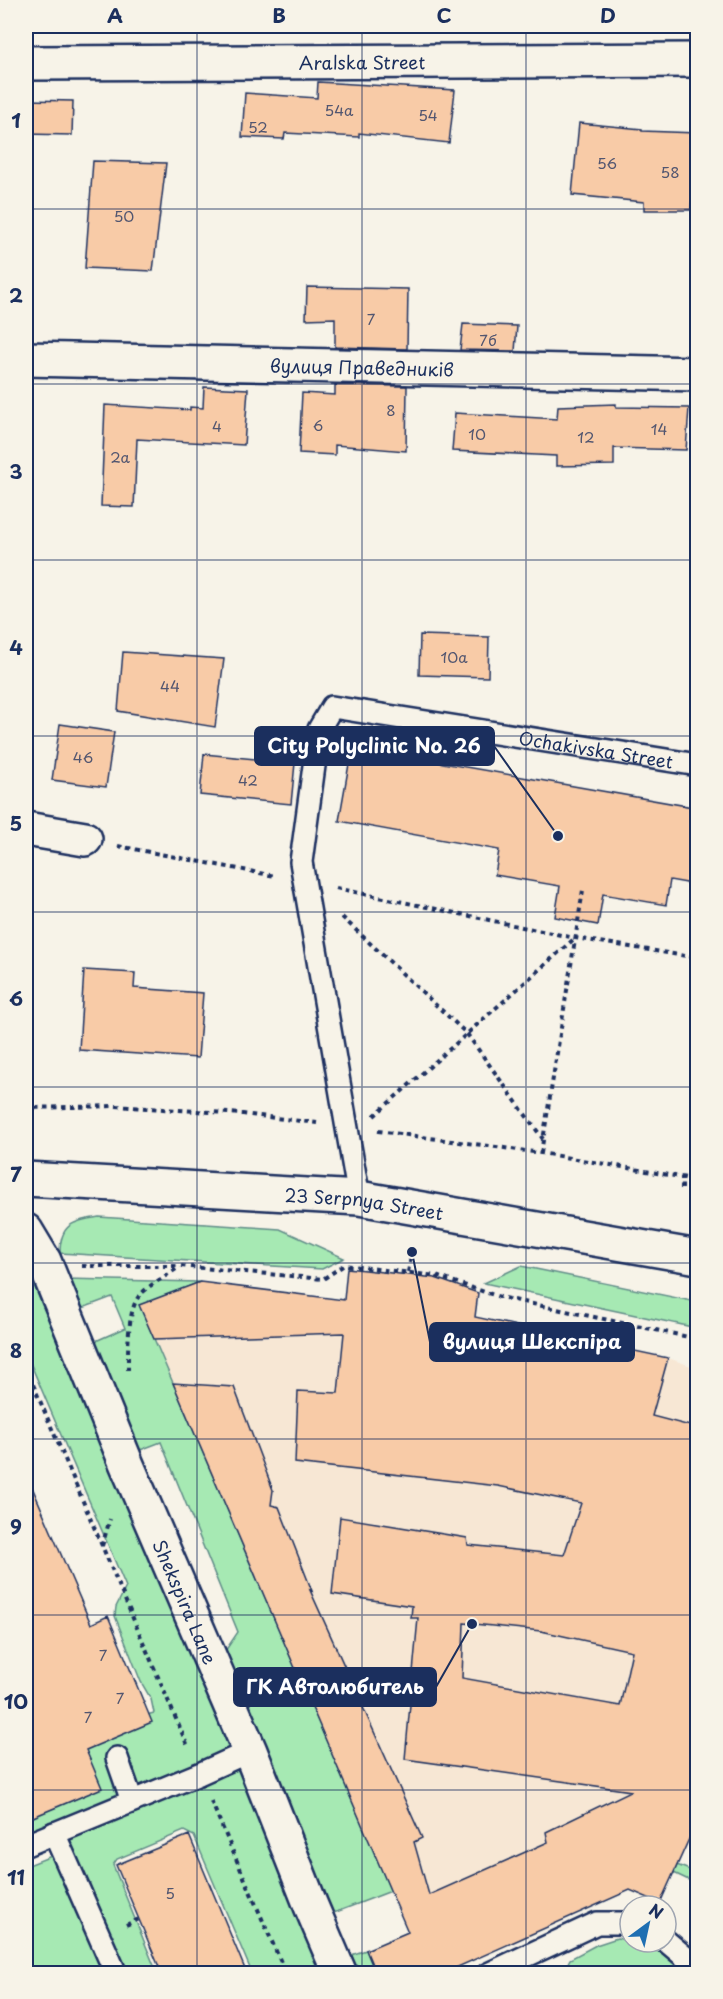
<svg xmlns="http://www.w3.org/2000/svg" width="723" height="1999" viewBox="0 0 723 1999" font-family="'Playpen Sans',sans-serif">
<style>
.built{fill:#f7e7d4}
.green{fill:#a6e9b3;stroke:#608c88;stroke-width:1.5}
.building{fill:#f8cba7;stroke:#1b2f5e;stroke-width:1.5;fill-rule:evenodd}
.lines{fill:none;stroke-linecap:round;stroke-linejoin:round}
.lane-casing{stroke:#1b2f5e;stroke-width:26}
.street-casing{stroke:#1b2f5e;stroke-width:38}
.secondary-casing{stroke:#1b2f5e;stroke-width:38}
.path{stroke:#1b2f5e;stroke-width:4;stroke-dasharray:4.5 4.5;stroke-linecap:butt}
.lane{stroke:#f7f3e8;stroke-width:21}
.street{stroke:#f7f3e8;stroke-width:33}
.secondary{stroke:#f7f3e8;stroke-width:33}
.grid{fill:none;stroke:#1b2f5e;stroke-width:1.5;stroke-opacity:0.55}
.labels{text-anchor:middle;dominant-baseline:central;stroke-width:4.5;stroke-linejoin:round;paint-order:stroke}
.number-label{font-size:15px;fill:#525670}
.street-label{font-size:18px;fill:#1b2f5e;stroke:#f7f3e8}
.leader{fill:none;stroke:#1b2f5e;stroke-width:2}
.callout-dot{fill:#1b2f5e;stroke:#f7f3e8;stroke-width:2}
.callout{fill:#1b2f5e;stroke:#1b2f5e;stroke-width:2}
.callout-label{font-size:20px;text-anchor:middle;font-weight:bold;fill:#fff}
.neatline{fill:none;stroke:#1b2f5e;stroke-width:2}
.grid-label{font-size:20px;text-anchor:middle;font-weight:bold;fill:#1b2f5e}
</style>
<rect width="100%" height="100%" fill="#f7f3e8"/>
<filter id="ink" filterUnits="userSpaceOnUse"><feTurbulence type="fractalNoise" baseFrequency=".0167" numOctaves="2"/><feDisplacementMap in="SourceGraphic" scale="12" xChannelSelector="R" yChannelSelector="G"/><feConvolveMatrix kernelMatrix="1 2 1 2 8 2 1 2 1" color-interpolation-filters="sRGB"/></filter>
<g filter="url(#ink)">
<!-- built -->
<path class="built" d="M200 1282 475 1318 668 1358 697 1368V1549L659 1711 615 1835 408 1932 139 1305Z"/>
<!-- green -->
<path class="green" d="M99 1217 280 1229 344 1258 322 1269 60 1253C60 1224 73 1221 99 1217Z
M521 1266 697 1302V1328L484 1283Z
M26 1267 234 1746 199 1762 182 1774 26 1838V1794L68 1768 90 1738 121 1722 154 1713 151 1699 141 1682 115 1616 116 1607 126 1587 26 1353Z
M65 1279 200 1282 140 1306 391 1891 331 1914 219 1660 238 1632 161 1442 135 1452 89 1344 125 1328 112 1297 80 1309Z
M239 1762 326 1973H252L194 1836 184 1831 117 1859 113 1865 157 1973H121L67 1842 71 1835Z
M54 1855 105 1973 26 1974V1866Z
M677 1865 697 1873V1884L674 1873Z
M617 1938C646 1944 665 1947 684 1973L562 1974 570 1959 596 1945Z
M366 1950 376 1973H350L347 1965 351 1955Z"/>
<!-- building -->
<path class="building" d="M318 82 455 90 449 143 359 133V137L285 133 284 139 242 137 245 93 317 98Z
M26 100 73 101 72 135 26 134Z
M579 123 642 129V131L697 133 691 210H644V202L572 195Z
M93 161 166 163 153 271 85 268Z
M307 287 408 289 407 349 335 347V318L306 319Z
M463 324 517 326 515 351 460 350Z
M335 385 407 386 406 451 335 445V455L299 453 302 393 335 395Z
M204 387 248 389 244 445 137 439 134 507 101 506 105 405 190 410V407L203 408Z
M616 404V407L689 408 686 450 614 448V465L556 466V456L452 451 455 413 557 419 558 406Z
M420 635 489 637 488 677 419 675Z
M123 652 224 659 215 727 118 711Z
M60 724 114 732 106 787 52 780Z
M352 747 698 808V885L670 880 666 905 603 894 598 925 555 917 560 886 495 875 499 850 339 821Z
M204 754 295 763 291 804 200 795Z
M84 970 135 973 134 988 203 993 198 1058 79 1050Z
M347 1268 435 1278 478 1293 475 1317 668 1358 652 1416 698 1428V1819L660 1903 630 1890 442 1974H376L366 1950 408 1932 173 1383 234 1387 273 1490 271 1505 279 1507 312 1591 310 1590 422 1838 414 1842 429 1895 548 1842 546 1832 631 1791 405 1759 418 1618H411L412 1606 332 1594 340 1517 467 1538 468 1545 564 1555 581 1503 498 1486 295 1463 298 1391 338 1393 344 1333 154 1339 139 1305 200 1282 344 1300ZM464 1623 541 1631 632 1651 620 1706 462 1678Z
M26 1473 91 1624 108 1616 152 1722 86 1750 102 1788 26 1820Z
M189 1835 247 1974H162L116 1865Z"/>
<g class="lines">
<defs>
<g id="lane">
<path id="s1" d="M359 1198 301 862 319 729 332 707 698 765"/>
<path d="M117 1758 132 1801"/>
<path d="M54 1833 116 1974"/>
<path d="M26 1845 199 1774 250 1751"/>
<path d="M666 1941 698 1968"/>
<path d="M488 1974 597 1923H630"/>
</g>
<g id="street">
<path id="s2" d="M26 63 698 60"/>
<path id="s3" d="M26 359 698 374"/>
<path d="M26 829 85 839"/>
<path id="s4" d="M26 1231 44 1261 127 1465 250 1751 311 1906 340 1974"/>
</g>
<g id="secondary">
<path id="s5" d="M26 1179 359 1198 698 1257"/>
</g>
</defs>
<!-- lane casing -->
<use href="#lane" class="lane-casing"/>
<!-- street casing -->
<use href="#street" class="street-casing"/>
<!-- secondary casing -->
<use href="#secondary" class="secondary-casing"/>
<!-- path -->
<path class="path" d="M118 846 275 876
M336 888 575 938 698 958
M342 917 467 1034 543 1139
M26 1108 115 1106 243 1114 317 1123
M374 1116 575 938
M378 1131 541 1153 698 1180
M541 1153 583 890
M682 1189V1177
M82 1266H180L323 1279 344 1265 436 1276 500 1297 698 1339
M408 1272 412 1252
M26 1368 188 1747
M128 1370C128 1351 127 1309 140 1295 150 1284 167 1276 179 1267
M102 1546 110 1519
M211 1801 286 1974
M126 1925 139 1919"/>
<!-- lane -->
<use href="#lane" class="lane"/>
<!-- street -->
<use href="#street" class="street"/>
<!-- secondary -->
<use href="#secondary" class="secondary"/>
</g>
</g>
<!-- grid -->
<path class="grid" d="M197 26V1974M362 26V1974M526 26V1974M26 209H698M26 384H698M26 560H698M26 736H698M26 912H698M26 1087H698M26 1263H698M26 1439H698M26 1615H698M26 1790H698"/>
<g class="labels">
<!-- number labels -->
<g class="number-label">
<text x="339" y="109">54а</text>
<text x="428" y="114">54</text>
<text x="258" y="126">52</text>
<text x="607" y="162">56</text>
<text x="670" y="171">58</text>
<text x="124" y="215">50</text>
<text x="371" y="318">7</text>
<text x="488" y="339">7б</text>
<text x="391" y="409">8</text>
<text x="318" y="424">6</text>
<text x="217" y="425">4</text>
<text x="659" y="428">14</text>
<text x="477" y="433">10</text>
<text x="586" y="436">12</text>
<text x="120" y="456">2а</text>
<text x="454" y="656">10а</text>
<text x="170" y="685">44</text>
<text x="83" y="756">46</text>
<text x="248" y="779">42</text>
<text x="103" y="1654">7</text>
<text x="120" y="1697">7</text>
<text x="88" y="1716">7</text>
<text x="170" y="1892">5</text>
</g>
<!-- street labels -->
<g class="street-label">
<text stroke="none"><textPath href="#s2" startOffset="336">Aralska Street</textPath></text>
<text stroke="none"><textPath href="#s3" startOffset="336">вулиця Праведників</textPath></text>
<text stroke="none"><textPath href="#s1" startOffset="768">Ochakivska Street</textPath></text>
<text stroke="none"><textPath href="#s5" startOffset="339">23 Serpnya Street</textPath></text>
<text stroke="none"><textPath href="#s4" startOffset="404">Shekspira Lane</textPath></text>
</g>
</g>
<!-- callouts -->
<path class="leader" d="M558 836L494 746M412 1252L430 1342M472 1624L436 1687"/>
<g class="callout-dot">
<circle cx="558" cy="836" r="6"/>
<circle cx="412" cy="1252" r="6"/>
<circle cx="472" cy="1624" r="6"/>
</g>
<g class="callout">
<rect x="255" y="727" width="239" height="38" rx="6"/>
<rect x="430" y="1323" width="204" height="38" rx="6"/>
<rect x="234" y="1668" width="202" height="38" rx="6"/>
</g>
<g class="callout-label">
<text x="374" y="753">City Polyclinic No. 26</text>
<text x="532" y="1349">вулиця Шекспіра</text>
<text x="335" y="1694">ГК Автолюбитель</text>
</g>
<!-- margin -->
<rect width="723" height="1999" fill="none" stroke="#f7f3e8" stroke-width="66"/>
<!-- north arrow -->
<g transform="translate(648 1924) rotate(33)"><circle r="28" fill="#f7f3e8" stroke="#9fa5b1" stroke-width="1.5"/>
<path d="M0-4.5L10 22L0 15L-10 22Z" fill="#1f6fb2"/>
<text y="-9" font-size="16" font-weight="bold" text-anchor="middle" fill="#1b2f5e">N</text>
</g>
<rect x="33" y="33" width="657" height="1933" class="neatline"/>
<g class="grid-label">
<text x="115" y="23">A</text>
<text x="279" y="23">B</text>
<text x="444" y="23">C</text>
<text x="608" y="23">D</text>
<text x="16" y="128">1</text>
<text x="16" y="303">2</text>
<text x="16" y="479">3</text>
<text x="16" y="655">4</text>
<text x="16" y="831">5</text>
<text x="16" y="1006">6</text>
<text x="16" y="1182">7</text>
<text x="16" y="1358">8</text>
<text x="16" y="1534">9</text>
<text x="16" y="1709">10</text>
<text x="16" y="1885">11</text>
</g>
</svg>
